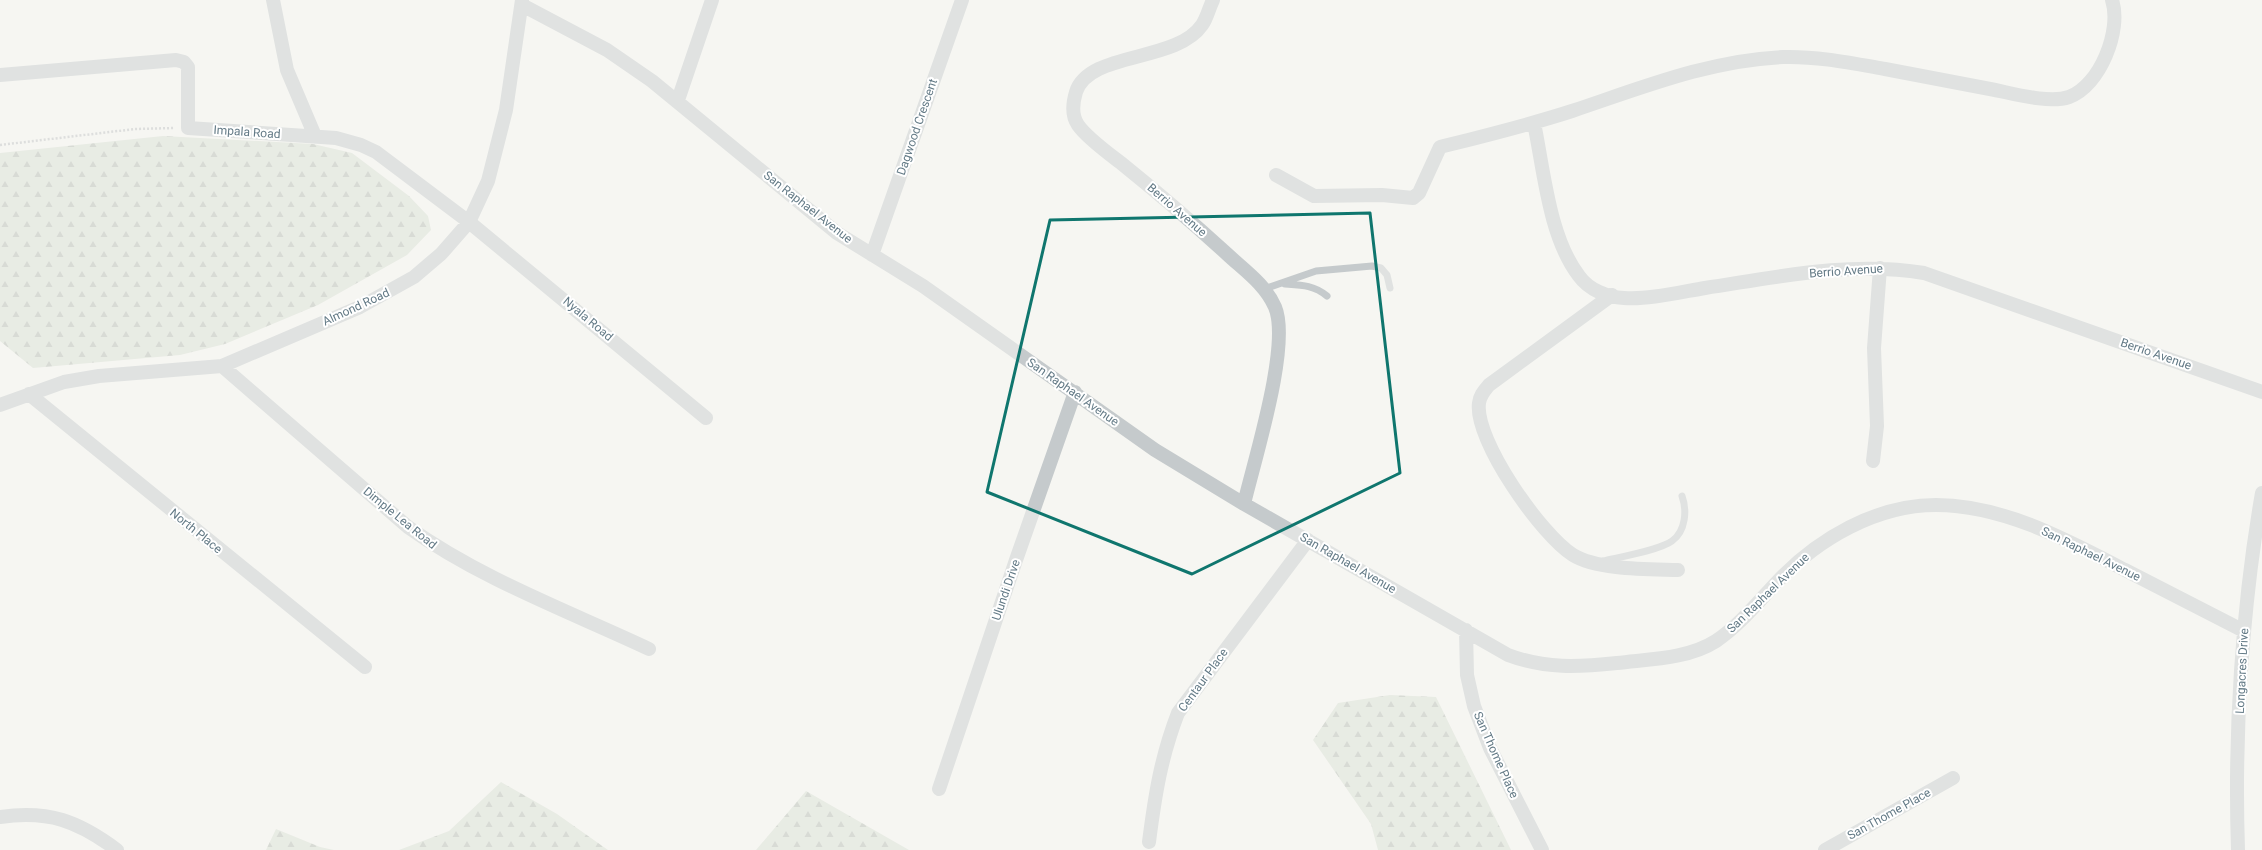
<svg xmlns="http://www.w3.org/2000/svg" width="2262" height="850" viewBox="0 0 2262 850" font-family="Roboto,sans-serif">
<style>
.forest{fill:url(#forest-firs)}
.lines{fill:none;stroke-linecap:round;stroke-linejoin:round}
.path{stroke:#bfc1c3;stroke-width:2.5;stroke-dasharray:2 2;stroke-linecap:butt}
.lane{stroke:#c5cacc;stroke-width:7}
.street{stroke:#c5cacc;stroke-width:14}
.marked{fill:none;stroke:#0f766e;stroke-width:3;stroke-linejoin:round}
.labels{text-anchor:middle;dominant-baseline:central;stroke-width:4;stroke-linejoin:round;paint-order:stroke}
.street-label{font-size:12px;fill:#637a86;stroke:#fff}
</style>
<defs>
<pattern id="forest-firs" width="22" height="20" patternUnits="userSpaceOnUse"><rect width="22" height="20" fill="#d8dfd3"/><path d="M5 1l3.5 6h-7zM16 11l3.5 6h-7z" fill="#b3bab1"/></pattern>
</defs>
<rect width="100%" height="100%" fill="#f6f6f2"/>
<!-- forest -->
<path class="forest" d="M163 136 313 144 352 153 409 196 428 216 431 230 407 255 318 305 225 344 180 355 33 368 0 341V153Z
M1390 695 1436 697 1511 850H1378L1371 824 1313 740 1338 703Z
M501 782 557 814 608 850H399L449 831Z
M806 791 909 850H756Z
M276 829 320 847 334 850H266Z"/>
<g class="lines">
<!-- path -->
<path class="path" d="M0 145 135 129 175 128"/>
<!-- lane -->
<path class="lane" d="M1285 284C1301 285 1314 285 1327 296
M1264 289 1316 271 1372 266 1381 268 1387 275 1390 288
M1603 561C1620 557 1660 550 1672 541 1686 531 1687 510 1682 496"/>
<!-- street -->
<path class="street" d="M273 0 287 70 315 136
M1213 0C1209 8 1207 18 1202 25 1176 63 1089 51 1076 92 1073 102 1071 115 1078 125 1087 138 1108 153 1121 163 1157 192 1193 223 1227 254 1244 270 1265 284 1275 307 1291 345 1254 461 1244 504
M522 5 607 50 652 81 837 233 923 286 1155 450 1244 504 1508 655C1545 669 1579 667 1617 663 1649 659 1688 659 1716 641 1740 625 1758 602 1778 581 1818 539 1876 505 1936 505 2004 505 2069 541 2127 571 2166 591 2205 611 2244 631
M0 75 176 60 184 62 188 67V128L336 138 361 145 376 152 469 222 706 418
M678 100 712 0
M1534 123C1544 171 1549 237 1579 276 1589 290 1607 297 1624 298 1647 300 1681 292 1705 288 1778 277 1850 261 1924 273L2262 392
M1276 175 1314 196 1382 195 1413 198 1419 193 1440 147C1484 136 1529 125 1572 111 1641 88 1710 60 1783 57 1817 56 1851 63 1885 69 1920 76 1955 82 1990 89 2012 93 2048 104 2069 97 2100 86 2122 30 2112 0
M872 255 962 0
M1612 295 1489 385C1484 391 1480 395 1479 403 1474 440 1542 536 1573 555 1597 570 1650 569 1678 570
M222 366 408 527C481 579 568 611 649 649
M29 394 365 667
M0 405 64 382 99 376 222 366 360 307 414 277 441 254 469 222 488 181 506 110 522 0
M1873 461 1877 426 1874 348 1880 268
M1466 630 1467 675 1474 706 1490 748 1542 850
M939 789 1016 560 1075 392
M0 817C49 810 78 821 117 850
M1149 842C1155 795 1161 757 1178 713L1308 540
M1825 850 1953 778
M2238 850C2234 734 2242 607 2262 493"/>
</g>
<!-- marked area -->
<path d="M0 0H2262V850H0ZM1370 213 1400 473 1192 574 987 492 1050 220Z" fill="#f6f6f2" fill-opacity=".55" fill-rule="evenodd"/>
<path class="marked" d="M1370 213 1400 473 1192 574 987 492 1050 220Z"/>
<g class="labels">
<!-- street labels -->
<g class="street-label">
<text transform="translate(917 127) rotate(-71)">Dagwood Crescent</text>
<text transform="translate(247 132) rotate(4)">Impala Road</text>
<text transform="translate(808 207) rotate(38)">San Raphael Avenue</text>
<text transform="translate(1177 210) rotate(41)">Berrio Avenue</text>
<text transform="translate(1846 271) rotate(-4)">Berrio Avenue</text>
<text transform="translate(356 307) rotate(-25)">Almond Road</text>
<text transform="translate(588 319) rotate(40)">Nyala Road</text>
<text transform="translate(2156 354) rotate(19)">Berrio Avenue</text>
<text transform="translate(1073 392) rotate(35)">San Raphael Avenue</text>
<text transform="translate(400 518) rotate(39)">Dimple Lea Road</text>
<text transform="translate(196 531) rotate(39)">North Place</text>
<text transform="translate(2091 554) rotate(26)">San Raphael Avenue</text>
<text transform="translate(1348 563) rotate(30)">San Raphael Avenue</text>
<text transform="translate(1006 590) rotate(-71)">Ulundi Drive</text>
<text transform="translate(1768 593) rotate(-44)">San Raphael Avenue</text>
<text transform="translate(2242 671) rotate(-87)">Longacres Drive</text>
<text transform="translate(1203 680) rotate(-54)">Centaur Place</text>
<text transform="translate(1496 755) rotate(66)">San Thome Place</text>
<text transform="translate(1889 814) rotate(-29)">San Thome Place</text>
</g>
</g>
</svg>
